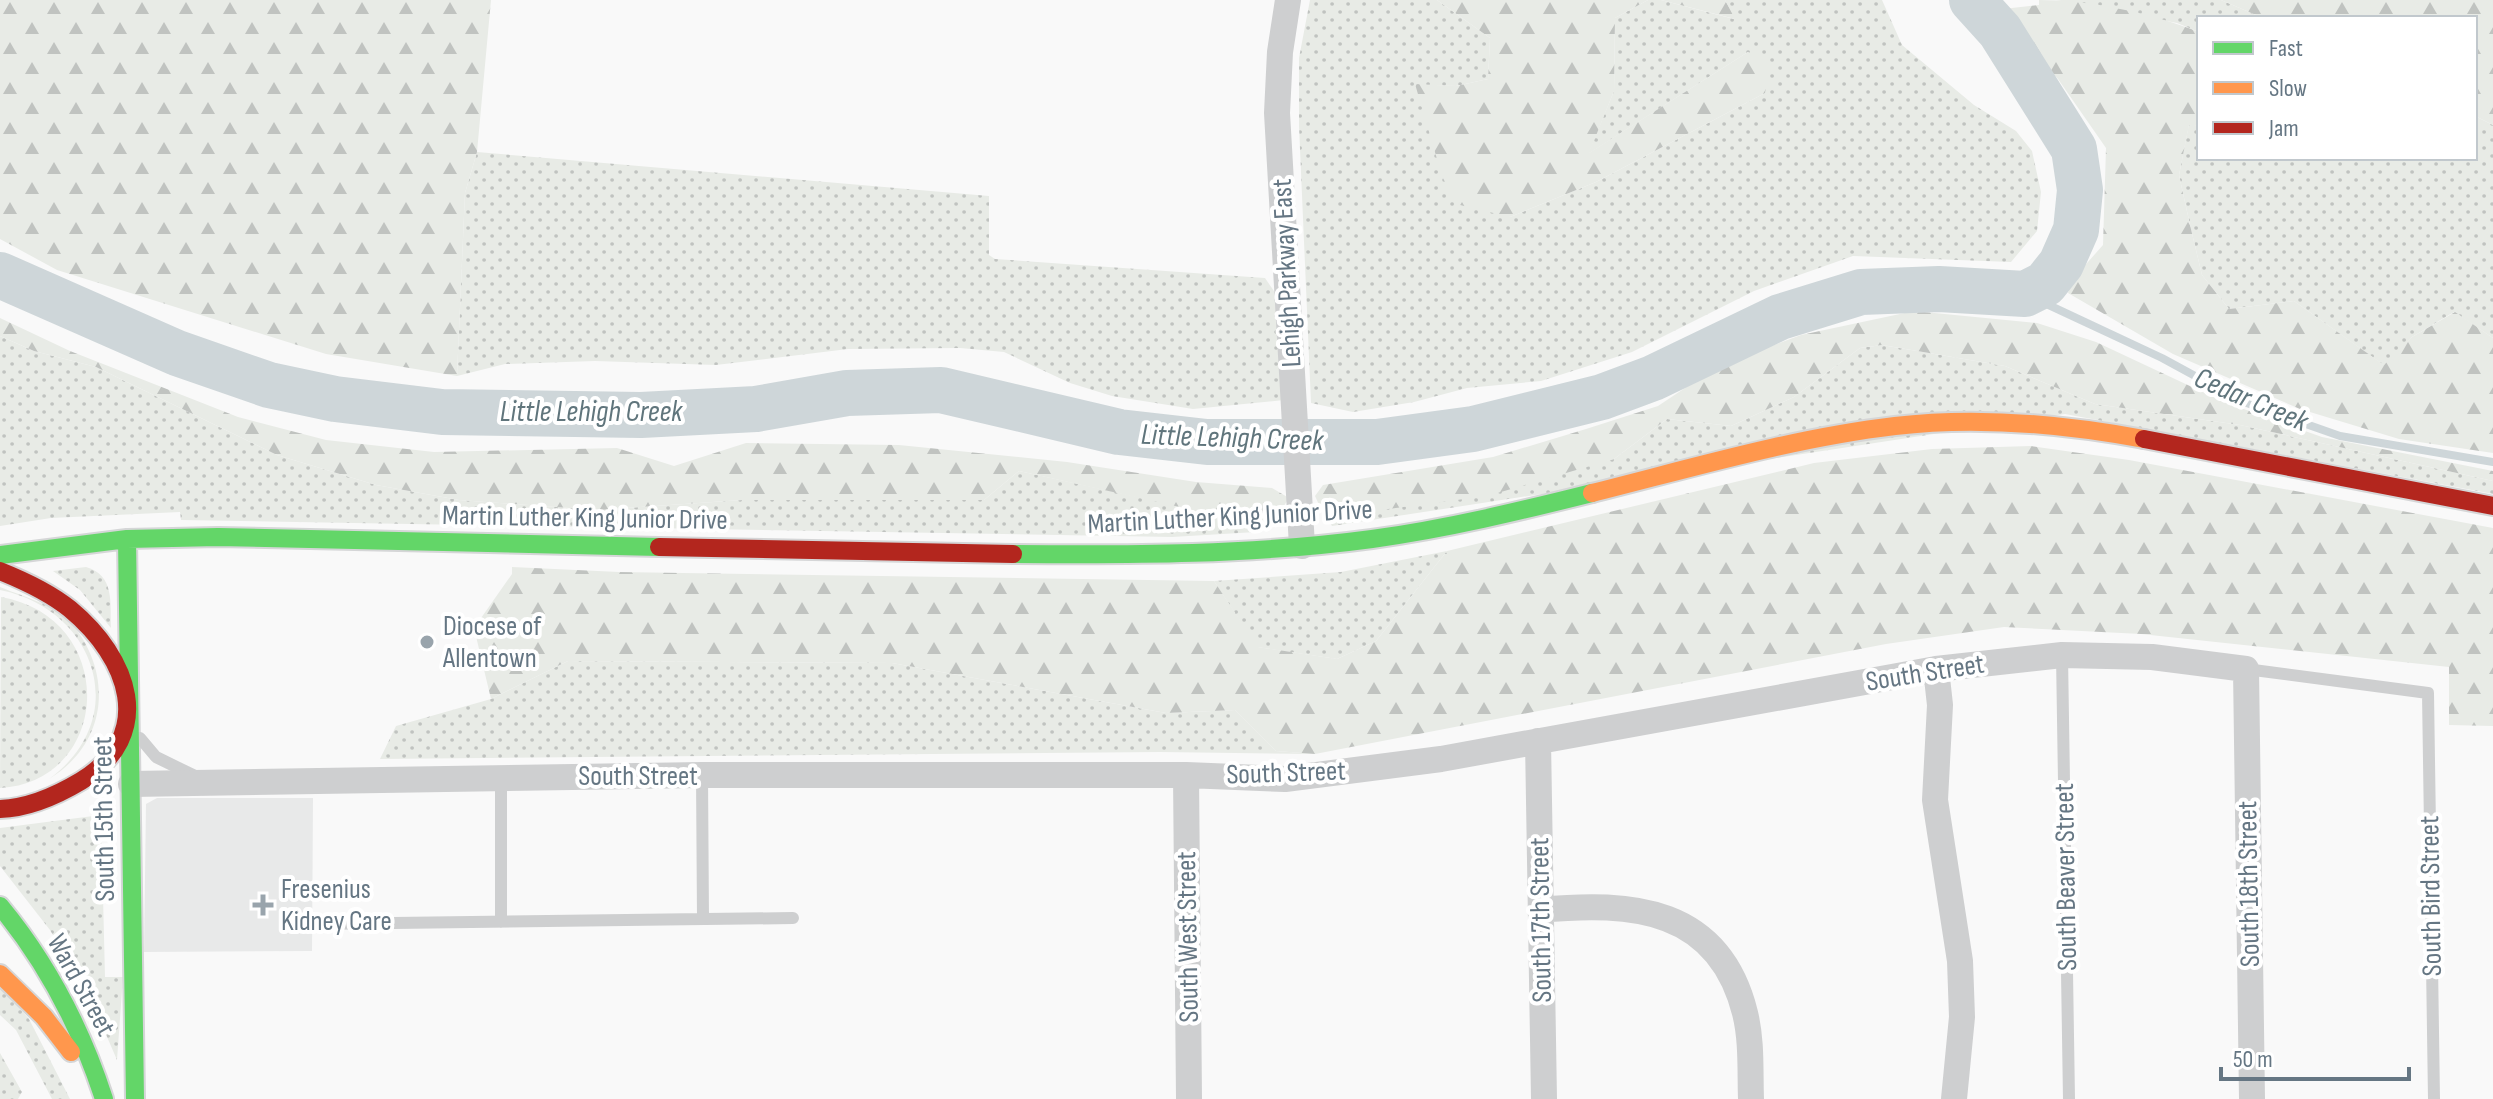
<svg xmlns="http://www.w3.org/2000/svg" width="2493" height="1099" viewBox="0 0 2493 1099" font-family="'Sofia Sans Condensed',sans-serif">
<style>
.built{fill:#e8e9e9}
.grass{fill:url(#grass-dots)}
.forest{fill:url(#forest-firs)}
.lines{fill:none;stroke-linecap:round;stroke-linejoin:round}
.stream{stroke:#ced6d9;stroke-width:8}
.river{stroke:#ced6d9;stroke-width:46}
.fast-casing{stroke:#d5d6d7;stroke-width:22}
.slow-casing{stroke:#d5d6d7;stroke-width:22}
.jam-casing{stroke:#d5d6d7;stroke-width:22}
.lane{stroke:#cecfd0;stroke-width:12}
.street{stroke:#cecfd0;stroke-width:26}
.fast{stroke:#63d668;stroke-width:18}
.slow{stroke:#ff974d;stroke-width:18}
.jam{stroke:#b3261e;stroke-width:18}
.poi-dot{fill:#99a4ac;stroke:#fff;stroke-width:3}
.labels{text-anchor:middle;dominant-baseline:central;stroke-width:8;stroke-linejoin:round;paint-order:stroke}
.street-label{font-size:28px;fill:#657683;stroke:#fff}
.poi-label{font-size:28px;fill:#657683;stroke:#fff;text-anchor:start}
.water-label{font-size:30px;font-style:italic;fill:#60757c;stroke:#fff}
</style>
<defs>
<pattern id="grass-dots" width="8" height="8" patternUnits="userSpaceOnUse" patternTransform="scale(2)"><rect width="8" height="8" fill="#e8ebe6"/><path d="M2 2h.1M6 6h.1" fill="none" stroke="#c0c3c0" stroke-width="1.8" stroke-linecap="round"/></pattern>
<pattern id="forest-firs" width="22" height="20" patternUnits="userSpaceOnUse" patternTransform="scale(2)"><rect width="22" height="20" fill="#e8ebe6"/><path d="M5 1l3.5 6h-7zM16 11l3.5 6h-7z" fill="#c0c3c0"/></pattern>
</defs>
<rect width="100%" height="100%" fill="#f9f9f9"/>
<!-- built -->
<path class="built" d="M157 798H313L312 951 144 952 146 804Z"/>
<!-- grass -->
<path class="grass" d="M1310 0H1437L1490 38 1488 79 1456 86 1416 85 1428 122 1510 217 1596 182 1765 93 1748 52 1588 154 1614 91 1615 18 1648 0H1661L1734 19 1725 0H1882L1902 45 1974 105 2016 131 2032 151 2041 192 2037 231 2011 262 1853 256 1754 291 1632 352 1541 381 1467 388 1414 402 1353 412 1311 403 1299 126V58Z
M2056 0H2221L2263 18H2199V32L2177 23Z
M2475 116 2493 125V338L2454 312 2412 337 2385 366 2294 301 2229 309 2202 275 2190 225 2179 175 2189 124 2199 126V158H2475Z
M477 152 989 196V255L995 259 1265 278 1276 294 1284 400 1193 409 1112 396 1070 383 1004 352 960 348 848 349 716 365 595 361 505 364 457 376 465 193Z
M0 336 34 351 96 367 277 455 376 485 459 500 597 510 742 500H984L1019 471 1202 511 1278 515 1268 527 1256 532 1172 537 181 520 180 512 51 518 0 526Z
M1882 345 2005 366 2095 404 2240 425 2493 481V494L2065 414 1332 526 1321 509 1335 516 1614 459 1667 419 1731 426 1794 397 1860 348Z
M1447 551 1376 641 1337 659 1257 647 1214 581 1341 572Z
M86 567C115 575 110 603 111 628L80 590 53 571Z
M0 587C16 594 57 606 67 618 114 669 110 742 49 779 133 718 96 609 0 590Z
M1 597C120 618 112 782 0 788Z
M568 661 892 663 1166 713 1235 710 1276 751 1315 754 1160 752 380 759 396 726 491 699Z
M101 815 105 977H123L117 1060 92 1002 50 930 0 866V828Z
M0 985 29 1019 70 1099H52L16 1030 0 1015Z
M0 1053 22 1092 18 1099H0Z"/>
<!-- forest -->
<path class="forest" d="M0 0H491L477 152 465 193 457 376 326 354 57 270 0 239Z
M1437 0H1648L1615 18 1614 91 1589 153 1748 52 1760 56 1769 70 1765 93 1596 182 1510 217 1456 204 1442 176 1415 84 1456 86 1488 79 1490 38Z
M1661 0H1725L1735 19Z
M2039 0C2090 0 2151 13 2199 32V126L2189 125 2179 175 2190 225 2202 275 2229 309 2294 301 2384 365 2412 337 2455 312 2493 338V453L2399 439 2300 409 2173 354 2068 293 2072 280 2103 245 2106 148 2058 79 1994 10 2039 5Z
M2221 0H2493V125L2475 116V18H2263Z
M1914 311 2037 323 2096 342 2224 402 2322 437 2493 471V481L2240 425 2095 404 2005 366 1882 345 1860 348 1794 397 1731 426 1667 419 1614 459 1487 496 1335 516 1321 509 1315 496 1323 485 1493 457 1586 429 1658 406 1718 366 1801 335Z
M0 318 70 351 238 417 326 440 434 452 617 448 674 466 746 443 899 445 1067 462 1196 482 1272 488 1289 498 1278 515 1198 511 1019 471 984 500H742L597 510 459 500 376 485 277 455 96 367 34 351 0 336Z
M2031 446 2129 460 2493 528V726L2449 725V667L2141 634 2004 627 1886 644 1315 754 1276 751 1235 710 1166 713 892 663 568 661 491 699 474 628 512 574V567L619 572 1214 581 1258 647 1337 659 1376 641 1447 551 1814 463 1932 449Z"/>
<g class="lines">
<!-- stream -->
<path class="stream" d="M2025 294 2162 358 2241 401 2340 436 2493 462"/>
<!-- river -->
<path class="river" d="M0 275 177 353 269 385 335 399 442 412 641 415 756 409 847 393 941 390 1119 432 1207 442H1377L1473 429 1602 397 1653 378 1780 317 1861 292 1939 289 2025 294 2045 284 2061 264 2076 230 2080 190 2074 149 2000 31 1972 0"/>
<defs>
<path id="fast" d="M127 539 135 1099
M1013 554C1133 555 1253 555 1372 539 1446 529 1520 511 1592 493
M0 555 127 539 218 537 659 547
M0 906C48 964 81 1028 104 1099"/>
<path id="slow" d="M1592 493C1692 468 1793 438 1895 426 1978 416 2063 424 2144 439
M0 974 44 1017 71 1052"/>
<path id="jam" d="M2144 439 2493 506
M659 547 1013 554
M0 571C25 581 49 592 70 609 129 658 157 734 81 781 56 796 29 808 0 809"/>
</defs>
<!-- fast casing -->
<use href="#fast" class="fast-casing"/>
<!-- slow casing -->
<use href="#slow" class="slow-casing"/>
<!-- jam casing -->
<use href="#jam" class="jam-casing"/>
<!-- lane -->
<path class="lane" d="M2062 655 2069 1099
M2246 669 2428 693 2434 1099
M140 738 156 757 195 776
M702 775 703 919
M501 777V922
M315 924 793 918"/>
<!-- street -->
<path class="street" d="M1288 0 1280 52 1277 113 1302 546
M1936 669 1940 705 1935 800 1960 961 1962 1017 1954 1099
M1538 741 1544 1099
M1186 775 1189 1099
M131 784 702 775H1186L1285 779 1441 759 1936 669 2062 655 2152 657 2246 669 2252 1099
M1540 910C1632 901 1719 908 1745 1013 1752 1041 1750 1071 1751 1099"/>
<!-- fast -->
<use href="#fast" class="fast"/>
<!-- slow -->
<use href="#slow" class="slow"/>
<!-- jam -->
<use href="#jam" class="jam"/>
</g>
<!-- markers -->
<g class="poi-dot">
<circle cx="427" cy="642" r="8"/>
<path d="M259 893h8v8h8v8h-8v8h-8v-8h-8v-8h8z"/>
</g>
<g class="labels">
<!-- street labels -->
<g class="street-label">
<text transform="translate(1287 273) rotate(-93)">Lehigh Parkway East</text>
<text transform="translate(1230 517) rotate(-3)">Martin Luther King Junior Drive</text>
<text transform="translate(585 518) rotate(1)">Martin Luther King Junior Drive</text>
<text transform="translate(1925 673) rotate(-9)">South Street</text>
<text transform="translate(1286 773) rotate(-2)">South Street</text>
<text x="638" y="776">South Street</text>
<text transform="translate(104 819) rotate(-91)">South 15th Street</text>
<text transform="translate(2066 877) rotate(-91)">South Beaver Street</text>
<text transform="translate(2249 884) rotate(-91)">South 18th Street</text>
<text transform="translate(2431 896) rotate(-91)">South Bird Street</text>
<text transform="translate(1541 920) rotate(-91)">South 17th Street</text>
<text transform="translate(1188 937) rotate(-91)">South West Street</text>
<text transform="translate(81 985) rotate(61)">Ward Street</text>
</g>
<!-- poi labels -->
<g class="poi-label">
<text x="443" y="626">Diocese of<tspan x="443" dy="32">Allentown</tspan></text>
<text x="281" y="889">Fresenius<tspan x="281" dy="32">Kidney Care</tspan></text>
</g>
<!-- water labels -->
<g class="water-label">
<text transform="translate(2251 400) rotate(23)">Cedar Creek</text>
<text x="591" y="412">Little Lehigh Creek</text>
<text transform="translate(1232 438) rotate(2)">Little Lehigh Creek</text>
</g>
</g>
<!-- legend -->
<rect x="2197" y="16" width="280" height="144" fill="#ffffff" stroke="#c1c8cd" stroke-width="2"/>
<rect x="2213" y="42" width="40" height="12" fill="#63d668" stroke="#c1c8cd" stroke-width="2"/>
<text x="2269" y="56" font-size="24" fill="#657683">Fast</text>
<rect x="2213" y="82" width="40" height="12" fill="#ff974d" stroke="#c1c8cd" stroke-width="2"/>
<text x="2269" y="96" font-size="24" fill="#657683">Slow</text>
<rect x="2213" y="122" width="40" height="12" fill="#b3261e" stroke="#c1c8cd" stroke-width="2"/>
<text x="2269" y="136" font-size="24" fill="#657683">Jam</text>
<!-- scale -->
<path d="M2221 1067v12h188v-12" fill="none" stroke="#657683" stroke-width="4"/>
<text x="2233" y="1067" font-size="24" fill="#657683" stroke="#ffffff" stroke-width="6" paint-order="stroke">50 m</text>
</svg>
